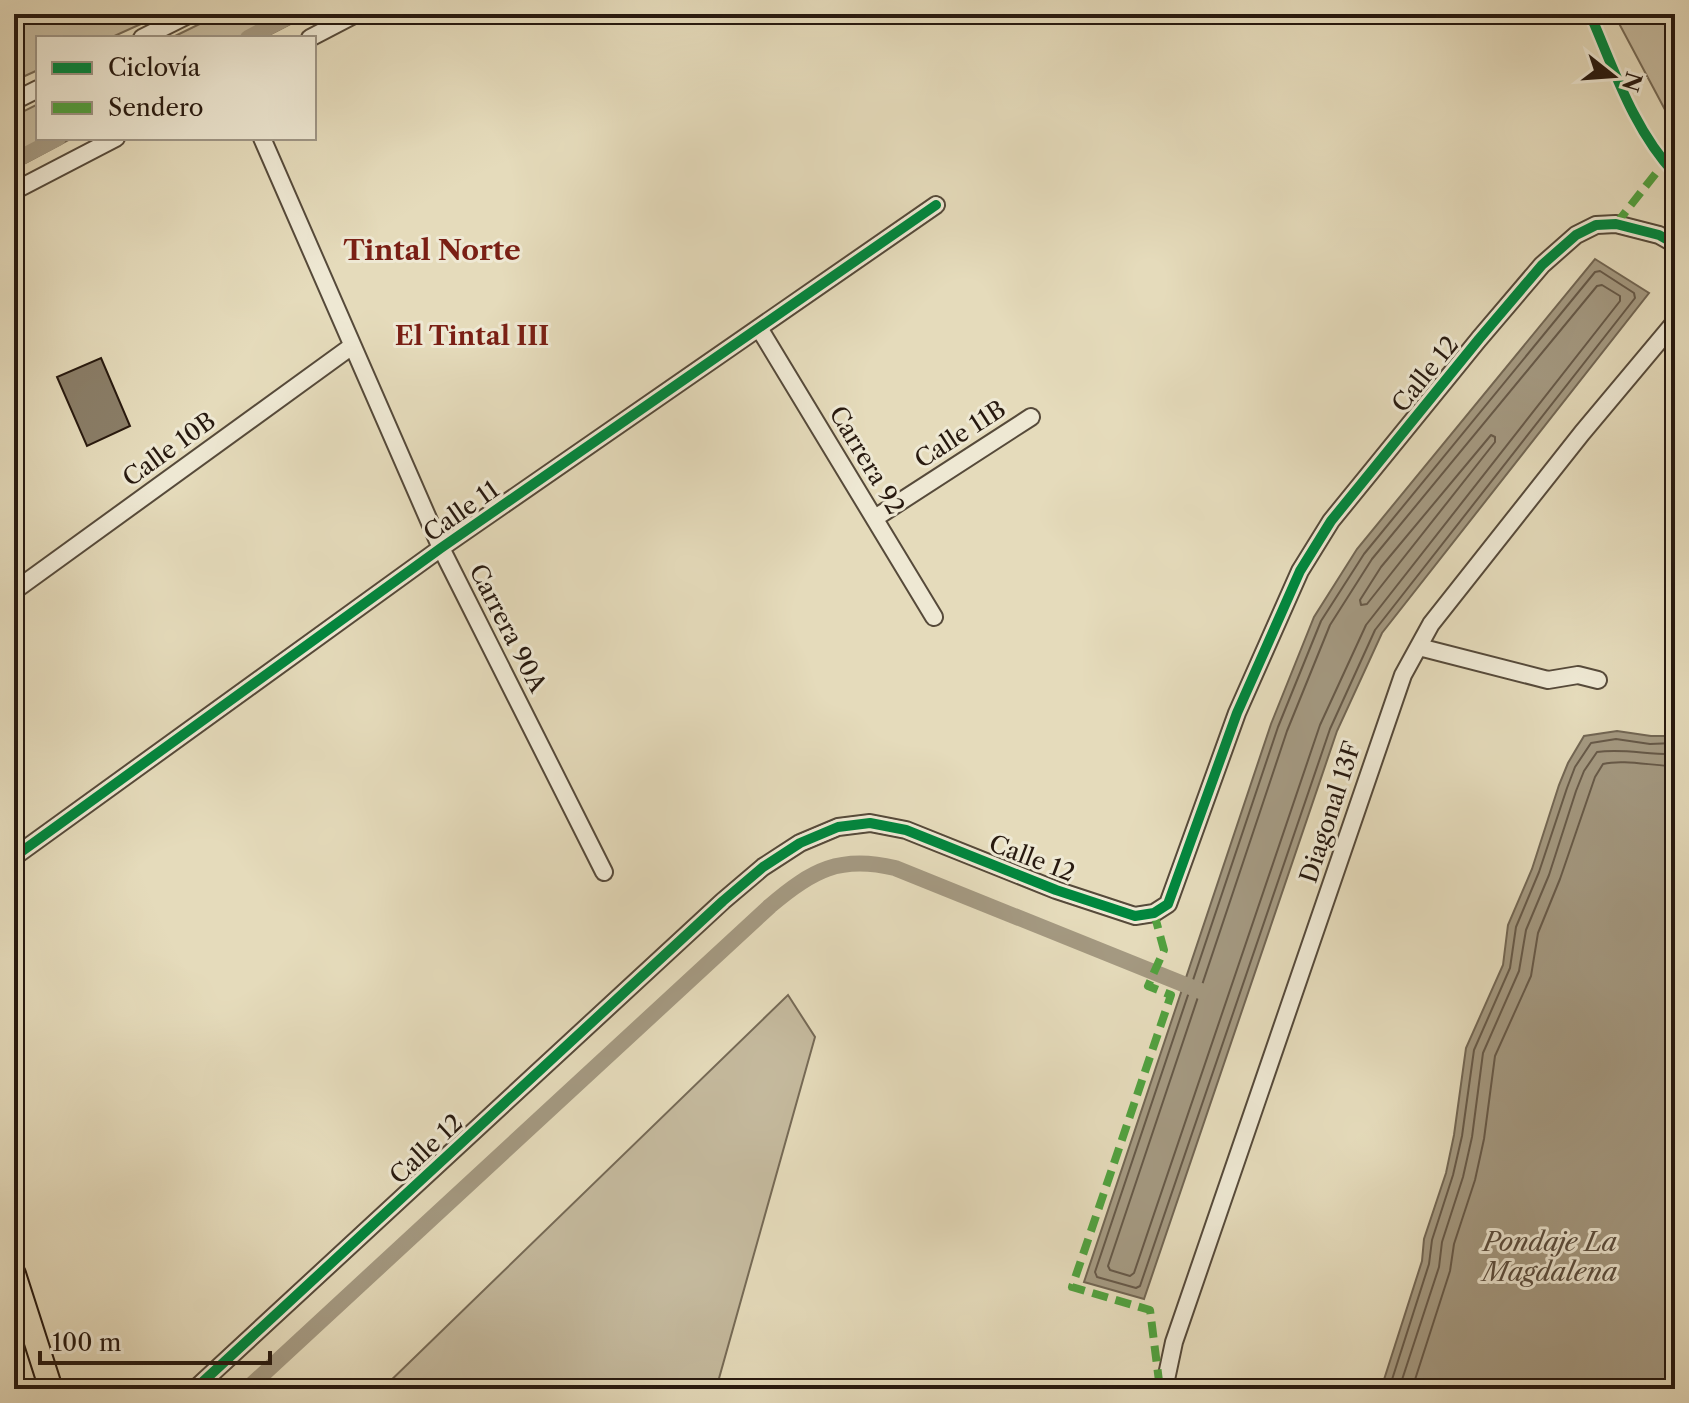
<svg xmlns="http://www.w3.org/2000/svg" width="1689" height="1403" viewBox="0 0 1689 1403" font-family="'Libre Caslon Text',serif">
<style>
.green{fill:#c5ba9e;stroke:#766a56;stroke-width:2}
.water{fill:#a49981;stroke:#726653;stroke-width:2}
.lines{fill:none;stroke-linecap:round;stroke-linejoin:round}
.shore{stroke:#665948;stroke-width:2}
.canal{stroke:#a49981;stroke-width:16}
.building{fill:#8a7e68;stroke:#27190f;stroke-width:2}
.minor-casing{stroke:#564a3a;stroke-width:20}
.major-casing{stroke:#27190f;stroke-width:26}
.minor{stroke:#eee8d3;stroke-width:16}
.major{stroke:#e5dbbb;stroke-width:22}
.quiet{stroke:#51a13f;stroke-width:8;stroke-dasharray:16 8;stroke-linecap:butt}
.cycleway-casing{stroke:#eee8d3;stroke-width:15}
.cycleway{stroke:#00873e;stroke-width:10}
.labels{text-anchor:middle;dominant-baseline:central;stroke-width:6;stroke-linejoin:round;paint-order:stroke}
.street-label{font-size:24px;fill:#27190f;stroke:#eee8d3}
.neighbourhood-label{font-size:26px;font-weight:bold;fill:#7a1f14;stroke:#eee8d3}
.water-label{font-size:26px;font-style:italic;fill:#594c3d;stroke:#eee8d3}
.quarter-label{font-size:28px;font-weight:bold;fill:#7a1f14;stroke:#eee8d3}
</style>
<rect width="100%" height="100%" fill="#e5dbbb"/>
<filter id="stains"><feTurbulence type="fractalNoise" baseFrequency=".0025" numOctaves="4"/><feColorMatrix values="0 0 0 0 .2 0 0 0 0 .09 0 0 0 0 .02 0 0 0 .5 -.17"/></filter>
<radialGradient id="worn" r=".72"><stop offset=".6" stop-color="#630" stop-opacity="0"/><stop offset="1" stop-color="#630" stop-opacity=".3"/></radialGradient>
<!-- green -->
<path class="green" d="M39 14H163L110 38H38V70L14 81V26Z
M220 14H310L263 38H171Z
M1614 14H1675V123L1671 121Z
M38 104V138H72L14 169V116Z
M788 995 815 1037 716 1389H382Z"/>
<!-- water -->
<path class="water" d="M1595 259 1649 293 1382 633 1337 731 1144 1299 1084 1282 1271 724 1314 617 1357 549Z
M1617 731 1651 736H1675V1389H1381L1422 1261 1424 1239 1446 1173 1454 1135 1466 1048 1503 965 1508 925 1532 869 1559 785 1568 763 1584 736Z"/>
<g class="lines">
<!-- shore -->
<path class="shore" d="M1600 271 1634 293 1635 298 1375 630 1330 729 1140 1286 1136 1288 1097 1277 1095 1272 1278 727 1321 621 1364 554 1595 272Z
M1602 285 1620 296V301L1366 625 1320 725 1134 1273 1130 1276 1110 1270 1108 1266 1287 731 1330 625 1372 559 1597 286Z
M1491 435 1495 437V442L1367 604 1361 605 1360 600 1381 567Z
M1389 1389 1429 1264 1432 1240 1453 1175 1462 1136 1474 1050 1510 968 1516 927 1539 872 1567 788 1575 767 1591 743 1616 739 1650 744 1675 743
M1399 1389 1439 1267 1442 1242 1463 1177 1472 1137 1483 1053 1519 971 1526 930 1549 875 1576 791 1584 771 1597 752C1623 748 1648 755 1675 754
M1412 1389 1450 1271 1454 1244 1475 1180 1484 1139 1495 1056 1531 976 1538 933 1560 879 1595 777 1603 764C1624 759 1652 766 1675 766"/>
<!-- canal -->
<path class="canal" d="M248 38 294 14
M14 161 58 138
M247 1389 770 906C812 870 840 855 895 868L1203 992"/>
</g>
<!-- building -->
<path class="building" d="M101 358 130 426 87 446 57 377Z"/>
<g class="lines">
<defs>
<path id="minor" d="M142 38 190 14
M310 38 356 14
M14 101 38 89
M262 138 441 548 604 872
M14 191 116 138
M759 328 934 617
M875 518 1031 417
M14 591 352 346
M1419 647 1548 680 1578 675 1598 680
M14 857 441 548 936 205
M195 1389 723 901 763 867 800 843 838 827 870 823 906 830 1056 890 1135 916 1154 913 1168 904 1237 713 1300 571 1331 521 1479 339 1542 265 1576 235 1596 225 1616 224 1659 235 1675 244
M1164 1389 1174 1342 1403 675 1431 624 1582 433 1675 322"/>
<path id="major" d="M14 1274 51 1389"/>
</defs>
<!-- minor casing -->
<use href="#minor" class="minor-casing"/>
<!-- major casing -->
<use href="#major" class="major-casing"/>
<!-- minor -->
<use href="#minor" class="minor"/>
<!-- major -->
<use href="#major" class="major"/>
<!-- quiet -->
<path class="quiet" d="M1616 224 1660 168
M1154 913 1164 950 1148 986 1171 995 1072 1287 1150 1310 1160 1389"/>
<defs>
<path id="cycleway" d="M1590 14C1614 69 1633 129 1675 174
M14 857 441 548 936 205
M195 1389 723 901 763 867 800 843 838 827 870 823 906 830 1056 890 1135 916 1154 913 1168 904 1237 713 1300 571 1331 521 1479 339 1542 265 1576 235 1596 225 1616 224 1659 235 1675 244"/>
</defs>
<!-- cycleway casing -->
<use href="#cycleway" class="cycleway-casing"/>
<!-- cycleway -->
<use href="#cycleway" class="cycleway"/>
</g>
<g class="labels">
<!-- street labels -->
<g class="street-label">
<text transform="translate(1425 374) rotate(-51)">Calle 12</text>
<text transform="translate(960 434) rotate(-33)">Calle 11B</text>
<text transform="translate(169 449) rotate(-36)">Calle 10B</text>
<text transform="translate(867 460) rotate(59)">Carrera 92</text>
<text transform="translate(461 511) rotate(-35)">Calle 11</text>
<text transform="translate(508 628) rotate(63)">Carrera 90A</text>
<text transform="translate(1330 812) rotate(-72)">Diagonal 13F</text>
<text transform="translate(1032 858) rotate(21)">Calle 12</text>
<text transform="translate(426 1149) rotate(-43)">Calle 12</text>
</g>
<!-- neighbourhood labels -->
<g class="neighbourhood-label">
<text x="472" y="336">El Tintal III</text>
</g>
<!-- water labels -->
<g class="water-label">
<text x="1550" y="1242">Pondaje La<tspan x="1550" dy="30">Magdalena</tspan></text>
</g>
<!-- quarter labels -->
<g class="quarter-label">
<text x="432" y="250">Tintal Norte</text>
</g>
</g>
<!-- margin -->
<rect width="1689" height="1403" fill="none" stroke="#e5dbbb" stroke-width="48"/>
<rect x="16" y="16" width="1657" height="1371" fill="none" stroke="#27190f" stroke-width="4"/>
<rect x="24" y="24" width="1641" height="1355" fill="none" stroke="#27190f" stroke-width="2"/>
<!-- legend -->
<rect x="36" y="36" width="280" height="104" fill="#eee8d3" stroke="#9e9585" stroke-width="2"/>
<rect x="52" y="62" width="40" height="12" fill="#00873e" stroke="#9e9585" stroke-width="2"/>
<text x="108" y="76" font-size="24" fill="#27190f">Ciclovía</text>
<rect x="52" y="102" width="40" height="12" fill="#51a13f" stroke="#9e9585" stroke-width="2"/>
<text x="108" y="116" font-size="24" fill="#27190f">Sendero</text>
<!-- north arrow -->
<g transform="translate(1613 76) rotate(107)" stroke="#eee8d3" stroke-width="6" paint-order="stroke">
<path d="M0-6L14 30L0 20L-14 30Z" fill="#27190f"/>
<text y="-12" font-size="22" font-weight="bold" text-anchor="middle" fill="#27190f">N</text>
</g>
<!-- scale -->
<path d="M40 1351v12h230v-12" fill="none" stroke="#27190f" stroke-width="4"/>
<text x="52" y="1351" font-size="24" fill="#27190f" stroke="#eee8d3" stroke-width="6" paint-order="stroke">100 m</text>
<rect width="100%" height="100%" filter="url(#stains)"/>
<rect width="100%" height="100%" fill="url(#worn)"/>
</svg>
